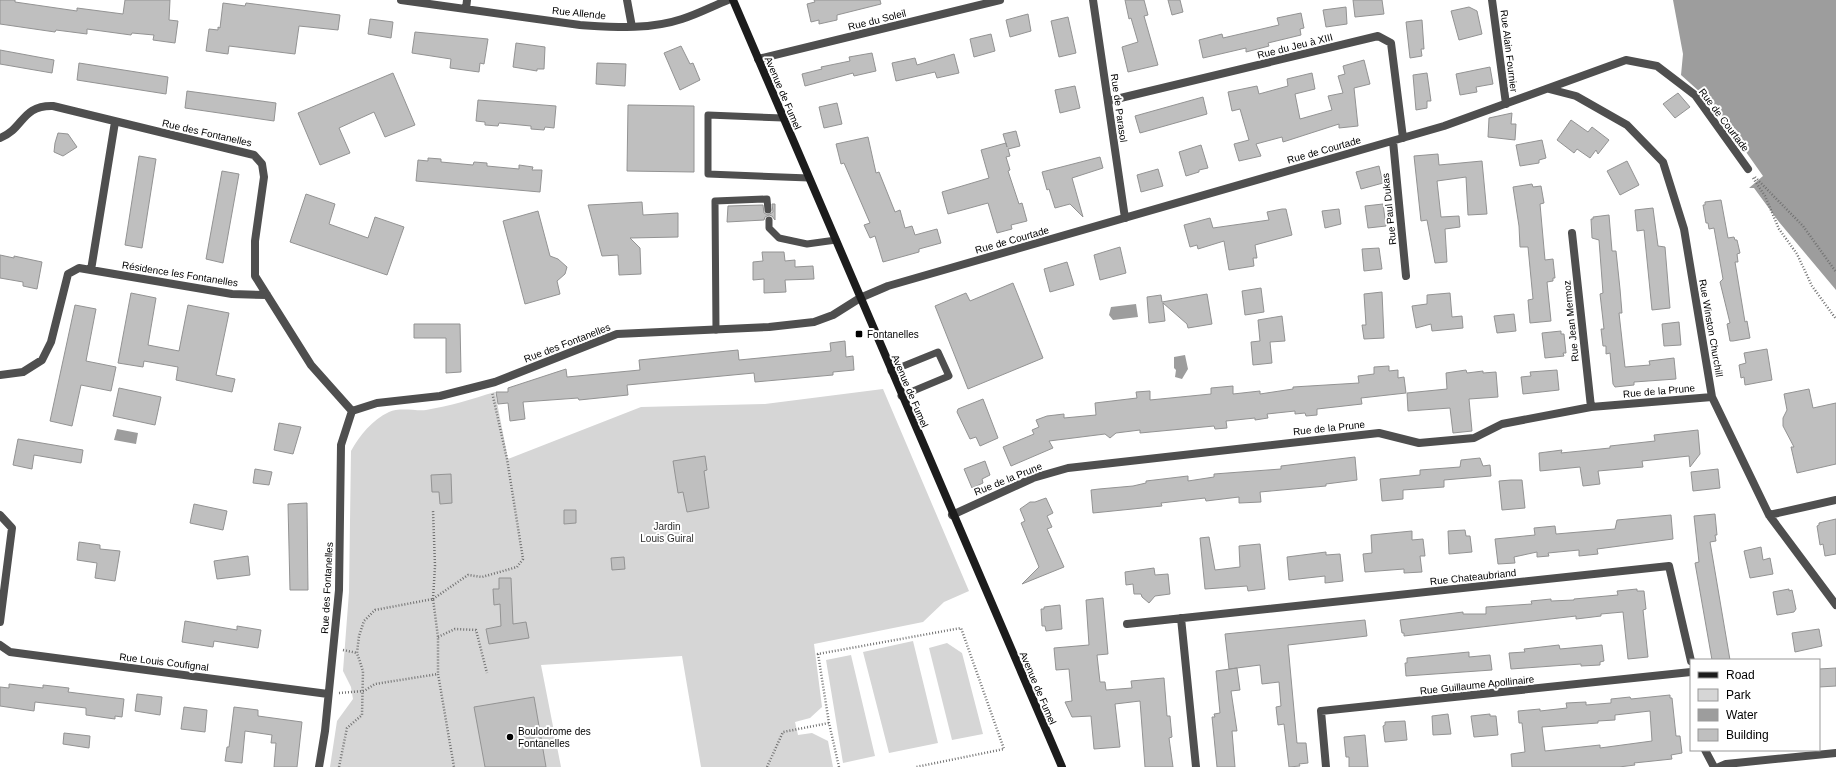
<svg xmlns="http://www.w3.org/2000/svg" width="1836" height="767" viewBox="0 0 1836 767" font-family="Arial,sans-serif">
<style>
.green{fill:#d6d6d6}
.water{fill:#9d9d9d}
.building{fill:#bfbfbf;stroke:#939393;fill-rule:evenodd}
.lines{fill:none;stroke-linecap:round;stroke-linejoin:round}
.path{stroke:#717171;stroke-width:2.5;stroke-dasharray:1 2;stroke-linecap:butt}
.lane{stroke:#4f4f4f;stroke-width:7}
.street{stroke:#4f4f4f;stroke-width:8}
.secondary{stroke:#1c1c1c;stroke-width:8}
.poi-dot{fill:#000;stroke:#fff;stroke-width:1.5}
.labels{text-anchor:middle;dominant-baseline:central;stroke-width:4;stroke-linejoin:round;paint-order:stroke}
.street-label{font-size:10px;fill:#000;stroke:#fff}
.poi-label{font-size:10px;fill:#000;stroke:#fff;text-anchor:start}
.park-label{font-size:10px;fill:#2d2d2d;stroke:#fff}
</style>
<rect width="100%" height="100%" fill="#fff"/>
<!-- green -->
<path class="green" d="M883 389 969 591 944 602 923 622 814 644 822 707 810 718 795 722 798 735 812 733 828 741 833 767H701L682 656 541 665 561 767H330L337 721 353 699 351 687 343 671 349 592 351 451C360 435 372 420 389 412 399 407 415 411 426 410 450 406 472 399 495 392L508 459 641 407 765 404Z
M913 641 938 743 889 753 863 652Z
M947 643 962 653 983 734 952 740 929 648Z
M851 655 875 756 843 763 826 660Z"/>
<!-- water -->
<path class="water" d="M1673 0H1836V290L1779 222 1754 188H1749L1763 176 1710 101 1681 75 1683 54Z
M1136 304 1138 317 1113 320 1109 315 1111 307Z
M1185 355 1188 369 1182 379 1175 377 1176 370 1174 368V357Z
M117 429 138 433 136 444 114 440Z"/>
<!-- building -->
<path class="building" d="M0 0H15V2L77 11V8L123 14 125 0H170L169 20 178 21 175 43 153 40 154 35 132 33 131 35 87 29V34L56 30 55 32 0 24Z
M814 0H880L881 4 837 15V20L819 24V20L811 22 807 4 815 2Z
M1125 0H1144L1148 15 1144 16 1158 65 1128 72 1122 47 1138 42 1131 18 1129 19Z
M1168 0H1180L1183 12 1172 15Z
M1353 0H1382L1384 14 1355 17Z
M223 3 245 6 246 3 340 15 338 30 299 26 295 54 229 46 228 54 206 51 209 29 218 30V27L220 28Z
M1346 7 1347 24 1326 27 1323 10Z
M1469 7 1477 11 1482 34 1459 40 1451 11Z
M1301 13 1304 28 1300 29 1301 35 1268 43 1269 46 1246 52V48L1203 58 1199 40 1222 34 1223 38 1279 25 1277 18Z
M1028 14 1031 31 1010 37 1006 20Z
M1068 17 1076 53 1059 57 1051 21Z
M370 19 393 22 391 38 368 34Z
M1422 20 1424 49H1421L1422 56 1410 58 1406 22Z
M415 32 488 39 484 64 480 63 479 72 450 68 451 59 412 53Z
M991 34 995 51 974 57 970 39Z
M516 43 545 47 544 69H537V71L513 67Z
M681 46 690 64 693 63 700 80 680 90 664 53Z
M0 50 54 60 52 73 0 64Z
M872 53 876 71 854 76 853 73 805 86 802 74 822 69 821 67 850 61 849 57Z
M954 54 959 73 937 78 935 72 896 81 892 63 915 58 917 65Z
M1364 60 1370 84 1354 88 1358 126 1339 128V124L1283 142 1282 137 1256 144 1261 156 1239 161 1234 144 1249 140 1240 109 1232 111 1228 92 1257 86 1259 94 1288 86 1287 79 1312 73 1315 89 1295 94 1300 119 1332 110 1328 96 1343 93 1338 76 1345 74 1343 66Z
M79 63 168 77 166 94 77 80Z
M597 63 626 64 625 86 596 84Z
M1490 67 1493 84 1476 87 1477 92 1460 95 1456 74Z
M393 73 415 125 385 137 374 112 339 128 350 153 320 165 298 113Z
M1427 73 1431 101H1427V108L1416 110 1413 75Z
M1075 86 1080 108 1060 113 1055 90Z
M187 91 276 103 274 121 185 108Z
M1678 93 1690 107 1675 118 1663 104Z
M1203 97 1207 114 1140 133 1135 116Z
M478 100 556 106 554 128 545 127 544 130 531 129V126L510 124 499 123 498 126 485 125V122L476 121Z
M837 103 842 124 824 128 819 107Z
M628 105 694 106V172L627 171Z
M1512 113 1511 124H1516L1515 140 1488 137 1489 118Z
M1571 120 1588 132 1592 127 1609 140 1598 154 1596 150 1590 158 1577 149 1574 153 1557 140Z
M1016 131 1020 146 1008 149 1010 156 1006 157 1010 170 1008 171 1019 204 1022 203 1027 221 1011 225 1012 229 997 233 988 203 948 214 942 192 989 178 981 150 1006 143 1007 147 1003 134Z
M58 133 68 134 77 147 63 156 54 152 55 143Z
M868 137 876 173 879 172 895 212 900 210 905 228 912 226 915 235 937 229 941 243 919 249V252L883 262 875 236 870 238 864 225 870 223 844 163 841 164 836 144Z
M1542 140 1546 158 1539 160V163L1520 166 1516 145Z
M1201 145 1208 168 1199 170V172L1186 176 1179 152Z
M1438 154 1439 165 1482 161 1487 214 1468 215 1466 177 1437 181 1441 217 1459 216 1460 227 1445 229 1447 262 1435 263 1427 220 1421 221 1414 156Z
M139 156 156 159 142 248 125 245Z
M1100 157 1103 168 1072 178 1083 217 1070 204 1055 208 1049 189 1047 190 1042 172Z
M428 158 441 159V162L473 165 474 162 487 163V166L519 169V165L533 167 532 170H542L540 192 416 181 418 160 428 161Z
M1627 161 1639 185 1620 195 1607 171Z
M1379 166 1383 183 1361 189 1356 172Z
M1158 169 1163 186 1141 192 1137 175Z
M222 171 239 174 223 263 206 259Z
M1532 184 1533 187 1541 186 1544 203 1540 204 1545 260 1553 259 1555 278H1553V281L1547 282 1551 321 1530 323 1528 300 1533 299 1528 247H1520L1519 226 1513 187Z
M306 194 335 204 329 224 368 238 375 217 404 227 387 275 290 242Z
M1721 200 1728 238 1734 237 1735 240H1737L1740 253 1737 254 1738 262H1735L1745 322 1747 321 1750 338 1733 341H1730L1727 324 1730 323 1720 282 1723 279 1714 228 1709 229 1708 223H1706L1703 205H1705V202Z
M642 202 643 215 678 213V237L630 238 640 248 641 274 619 275 618 255 602 256 588 205Z
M772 204H775V220L772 216 769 215 765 217 764 220 727 222 728 206 763 205 764 213 768 215 773 212Z
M1383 204 1386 226 1368 228 1365 206Z
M1653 208 1658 246 1665 247 1670 308 1652 310 1644 230 1637 231 1635 210Z
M1282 209H1286L1292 235 1255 245 1257 258H1253L1254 266 1229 270 1224 241 1198 249 1197 245 1190 247 1184 225 1210 218 1213 228 1269 220 1267 212Z
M1339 209 1341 224 1325 228 1322 211Z
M538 211 550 256 558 259 567 267 565 274 557 281 560 294 525 304 503 221Z
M1609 215 1612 251H1616L1620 289 1622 313H1619L1625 367 1650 365 1649 361 1674 358 1676 379 1634 382V385L1615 387 1613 384 1610 353 1606 354V346H1603L1601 329H1604L1600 294 1603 293 1599 240 1592 238 1591 219H1593V217Z
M1120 247 1126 273 1100 280 1094 255Z
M1379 248 1382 269 1364 271 1362 249Z
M762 252H784L785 261 795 260V267L813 266 814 279 785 280 786 292 764 293V279L753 280V262L763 261Z
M0 255 14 258V256L42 262 37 289 23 286V282L0 278Z
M1067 262 1074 285 1050 292 1044 269Z
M1013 283 1043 358 968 389 935 306 966 293 970 301Z
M1261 288 1264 312 1245 315 1242 291Z
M1382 292 1384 338 1364 339 1362 325H1366L1364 294Z
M131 293 156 298 148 345 179 351 188 305 229 313 216 375 235 379 232 392 176 380 178 367 144 361 143 367 118 363Z
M1450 293 1452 317 1462 316 1463 328 1432 331 1431 324 1416 328 1412 306 1427 304V295Z
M1207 294 1212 324 1188 328 1187 324 1163 303 1165 321 1149 323 1147 297 1161 295 1162 302Z
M75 305 96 309 86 361 116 367 111 391 81 385 72 426 50 421Z
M1514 314 1516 331 1497 333 1494 316Z
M1282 316 1285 341 1270 342 1272 363 1253 365 1251 342 1260 341 1258 320Z
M1679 322 1681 345 1664 346 1662 324Z
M414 324H460L461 372 446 373V338H414Z
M1561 331V334H1564L1566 353H1563L1564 356 1545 358 1542 333Z
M845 341 846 357 853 356 854 370 833 372V375L755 382 754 373 627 385 628 395 579 400 578 398 523 402 525 419 510 421 508 403 498 404 496 392H508V388L566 369 567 377 640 370 639 360 738 350 739 360 831 351 830 343Z
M1767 349 1772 380 1745 385 1744 377 1741 378 1739 365 1746 363 1744 353Z
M1389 366V371L1398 370V378L1404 377 1406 393 1361 398 1362 404 1317 409V415L1306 416 1305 413 1295 414V411L1267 414 1268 418 1255 420V418L1226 421 1227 428 1215 429 1214 426 1140 433V430L1116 433 1110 438 1105 434 1049 441 1053 448 1011 466 1003 447 1034 434 1032 430 1039 427 1036 420 1047 416 1064 414V418L1096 415 1095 403 1137 398 1136 392 1150 391V400L1211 394V388L1233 386V394L1260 391V394L1293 389V387L1359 383 1358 376 1374 374V367Z
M1466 370 1467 373 1483 371V373L1496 372 1498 397 1469 399 1472 431 1453 433 1450 408 1408 411 1407 393 1447 389 1446 373Z
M1557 370 1559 390 1523 394 1521 377 1531 376 1530 372Z
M119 388 161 397 155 425 113 416Z
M1809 389 1813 408 1836 403V464L1797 473 1791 447H1794L1783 426V418L1787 410 1784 394Z
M983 399 998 438 980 446 976 437 970 439 957 412 958 409Z
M279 423 301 427 293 454 274 450Z
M1698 430 1700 454 1690 467 1689 456 1642 461 1643 467 1598 471 1600 484 1583 486 1580 467 1540 471 1539 453 1562 450 1561 453 1610 448V446L1655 441 1654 435Z
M18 439 83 450 81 463 34 455 32 469 13 465Z
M705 456 707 470 704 471 709 508 687 512 683 492 678 493 673 461Z
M1355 457 1357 480 1326 484V486L1260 492 1261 502 1239 503V497L1206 501 1205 498 1161 503 1162 506 1093 513 1091 490 1099 489 1133 486 1146 483V481L1188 476V481L1214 477V474L1281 469V466Z
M1480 458 1483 466 1490 465 1491 476 1444 480V487L1403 490V499L1382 501 1380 479 1420 475V470L1460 467 1461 460Z
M985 461 990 475 982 479 983 483 972 488 964 469Z
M255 469 272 472 269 485 253 483Z
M1718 469 1720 488 1693 491 1691 472Z
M451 474 452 503 440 504 439 492H432L431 475Z
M1511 480H1522L1525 508 1502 510 1499 481Z
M1046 498 1053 513 1047 516 1052 527 1047 529 1064 567 1022 584 1039 567 1021 523 1025 521 1020 509 1030 502H1035Z
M307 503 308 590H290L288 504Z
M194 504 227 511 223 530 190 523Z
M564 510H576V523L564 524Z
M1715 514 1717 535H1715L1716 541 1710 542 1730 660H1712L1695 563 1699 562 1694 516Z
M1671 515 1673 539 1597 549 1598 554 1579 556V550L1548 553 1549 556 1537 557V552L1514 557 1515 563 1498 564 1495 539 1535 535 1534 528 1555 526 1556 534 1615 529 1617 520Z
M1836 519V554L1825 556 1823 544 1820 545 1817 526 1819 525V523Z
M1465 530 1466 536H1470L1472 552 1449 554 1448 531Z
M1412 531V540L1423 539 1425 556H1420L1422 572 1404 573V569L1365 572 1363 554 1372 553 1371 535Z
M1209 537 1215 570 1240 567 1239 546 1260 544 1265 589 1248 591 1247 586 1205 589 1200 538Z
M79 542 100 545V549L120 551 115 581 95 578 97 563 77 560Z
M1761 547 1763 560 1770 558 1773 574 1750 578 1744 551Z
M1326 552V555L1340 554 1343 581 1325 583V576L1289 580 1287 557Z
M248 556 250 575 217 579 214 561Z
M624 557 625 569 612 570 611 558Z
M1154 568 1155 575 1168 574 1170 594 1155 596 1149 603 1142 597 1141 594H1134L1133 584 1126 585 1125 572Z
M499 578H511L513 624 526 622 529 638 489 644 486 629 501 626 500 604 494 605 493 589H499Z
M1637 589V591H1644L1646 609 1643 610 1648 657 1628 659 1623 612 1601 614V616L1576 619V616L1404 636V633H1402L1400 620 1463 612V614H1486V607L1532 604 1531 601 1551 599V601L1574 600V599L1618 595 1617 591Z
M1789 589V591L1792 590 1796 609 1794 612 1777 615 1773 592Z
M1103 598 1108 654 1097 655 1100 682H1105L1106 690 1132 688 1131 681 1164 678 1167 716H1170L1172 737 1169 738 1173 767H1145L1140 701 1115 704 1120 747 1094 749 1091 716 1072 717 1065 702 1072 701 1069 669 1056 670 1054 648 1089 645 1086 600Z
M1060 605 1062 629 1046 631 1045 626H1042L1041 609H1044V607Z
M1365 620 1367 636 1288 645 1297 743H1306L1308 763 1299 764 1300 766 1289 767 1284 724 1278 725 1276 707 1281 706 1279 682 1262 684 1260 665 1229 669 1225 634Z
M185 621 237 630V626L261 630 258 648 214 641 213 647 182 642Z
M1819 629 1822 646 1795 652 1792 633Z
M1559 645 1560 649 1602 645 1604 661 1600 662V665L1581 666V664L1511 669 1509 653 1525 652 1524 649Z
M1469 652V657L1490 655 1492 670 1406 676 1405 663H1407V658Z
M1237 668 1240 690 1231 691 1237 731H1232L1235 767H1217L1212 717H1215L1214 714 1220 713 1216 671Z
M1836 668V686L1819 687V669Z
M9 684 43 688V685L69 688 68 692 124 699 122 717 115 716V719L86 715V708L35 702 34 711 0 706V687L9 688Z
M137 694 162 697 160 715 135 711Z
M1670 695V698H1672L1676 736H1680L1682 753 1671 755 1672 759 1634 763 1635 765 1619 767H1512L1511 754 1525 752 1522 723H1519L1518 711 1540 709V711L1567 708 1566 703 1586 702V705L1611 703V699L1630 697 1631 699ZM1650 711 1652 741 1600 748V745L1545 751 1542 727 1598 723V721L1615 720V715Z
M534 697 546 767H485L474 707Z
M184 707 207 710 205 732 181 729Z
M234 707 258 710V716L302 722 297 767H274L276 743H271L272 735 245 731 242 763 225 761 227 747H229Z
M1448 714 1451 734 1433 735 1432 716Z
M1490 714V716H1496L1498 735 1474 737 1471 716Z
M1405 721 1407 740 1385 742 1383 726 1385 725V722Z
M64 733 90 736 89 748 63 744Z
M1365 735 1368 767H1349V757H1346L1344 737Z"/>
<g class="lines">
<!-- path -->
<path class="path" d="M1755 177 1803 226 1836 272
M1753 178 1765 196 1779 229 1797 254 1812 286 1836 319
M433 599 468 575 482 577 517 567 523 559 507 459 492 392
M433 599 435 566 433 510
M438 637 455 629 476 630 487 673
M343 650 357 653
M339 693 364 691 375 684 438 674 454 767
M339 767 347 728 362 715 363 671 357 653 359 636 364 621 375 610 433 599 438 637V674
M767 767 783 732 829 723
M839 767 829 723 818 654 961 628 1004 749 916 767"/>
<!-- lane -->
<path class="lane" d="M783 118 708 115V174L809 178
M769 220V228L779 238 807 244 836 240
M716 330 715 201 767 199 768 210
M891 371 938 352 949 376 901 396"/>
<!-- street -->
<path class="street" d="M401 0 580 25C614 27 649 30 682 19 698 14 713 6 728 0
M627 0 632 27
M1093 0 1125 218
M1492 0 1506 104
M466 9 467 0
M758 59 1000 0
M1549 89 1576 96 1627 125 1663 162 1684 229 1712 397 1769 515 1836 605
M1108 101 1378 36 1391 43 1403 138
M0 138C24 129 21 105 53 106L254 155 262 164 264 177 255 241V276L311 365 352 411 377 403 440 396 495 382 617 334 769 327 814 322 833 315 860 298 888 286 1444 126 1626 60 1657 66 1695 95 1748 169
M1393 141 1406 276
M1572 233 1591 407
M91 270 115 122
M0 375 23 372 42 360 51 342 68 274 79 268 232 294 267 295
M0 515 12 528 0 622
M952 515 1033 478 1068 468 1379 433 1419 443 1474 438 1502 424 1591 407 1712 397
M1769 515 1836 500
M1181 618 1196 767
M1127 624 1669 566 1691 661
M0 645 10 652 328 694
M1705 750 1714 767
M319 767 325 731 339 590 341 445 352 411
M1326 767 1321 711 1691 672
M1719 767 1726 764 1836 753"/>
<!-- secondary -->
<path class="secondary" d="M733 0 1062 767"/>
</g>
<!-- markers -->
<g class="poi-dot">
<rect x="855" y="330" width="8" height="8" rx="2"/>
<circle cx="510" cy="737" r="4"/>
</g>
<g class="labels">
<!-- street labels -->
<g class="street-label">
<text transform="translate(579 13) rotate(6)">Rue Allende</text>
<text transform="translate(877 20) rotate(-14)">Rue du Soleil</text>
<text transform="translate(1295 46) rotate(-14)">Rue du Jeu à XIII</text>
<text transform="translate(1509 51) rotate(83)">Rue Alain Fournier</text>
<text transform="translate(783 93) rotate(67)">Avenue de Fumel</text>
<text transform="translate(1119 108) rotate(82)">Rue de Parasol</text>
<text transform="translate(1724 120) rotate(53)">Rue de Courtade</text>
<text transform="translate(207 133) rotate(13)">Rue des Fontanelles</text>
<text transform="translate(1324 150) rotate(-16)">Rue de Courtade</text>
<text transform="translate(1389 209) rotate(-96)">Rue Paul Dukas</text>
<text transform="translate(1012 240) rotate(-16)">Rue de Courtade</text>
<text transform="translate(180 274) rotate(9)">Résidence les Fontanelles</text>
<text transform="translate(1571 321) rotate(-96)">Rue Jean Mermoz</text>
<text transform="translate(1711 328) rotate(80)">Rue Winston Churchill</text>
<text transform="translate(567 343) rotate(-21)">Rue des Fontanelles</text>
<text transform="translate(910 391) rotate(67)">Avenue de Fumel</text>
<text transform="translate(1659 391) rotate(-5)">Rue de la Prune</text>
<text transform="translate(1329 428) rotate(-6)">Rue de la Prune</text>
<text transform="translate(1008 479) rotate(-22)">Rue de la Prune</text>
<text transform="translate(1473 577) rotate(-6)">Rue Chateaubriand</text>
<text transform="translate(327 588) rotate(-87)">Rue des Fontanelles</text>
<text transform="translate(164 662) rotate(7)">Rue Louis Coufignal</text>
<text transform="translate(1477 685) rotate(-6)">Rue Guillaume Apollinaire</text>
<text transform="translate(1038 688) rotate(67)">Avenue de Fumel</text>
</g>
<!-- poi labels -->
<g class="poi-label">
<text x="867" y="334">Fontanelles</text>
<text x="518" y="731">Boulodrome des<tspan x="518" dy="12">Fontanelles</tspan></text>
</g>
<!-- park labels -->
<g class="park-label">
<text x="667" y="526">Jardin<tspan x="667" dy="12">Louis Guiral</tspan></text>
</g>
</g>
<!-- legend -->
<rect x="1690" y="659" width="130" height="92" fill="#ffffff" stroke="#999999"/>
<rect x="1698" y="672" width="20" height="6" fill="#1c1c1c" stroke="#999999"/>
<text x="1726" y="679" font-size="12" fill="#000000">Road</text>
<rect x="1698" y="689" width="20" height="12" fill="#d6d6d6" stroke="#999999"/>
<text x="1726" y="699" font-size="12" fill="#000000">Park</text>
<rect x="1698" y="709" width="20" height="12" fill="#9d9d9d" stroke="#999999"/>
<text x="1726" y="719" font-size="12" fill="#000000">Water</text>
<rect x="1698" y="729" width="20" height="12" fill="#bfbfbf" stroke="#999999"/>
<text x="1726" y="739" font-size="12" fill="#000000">Building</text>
</svg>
